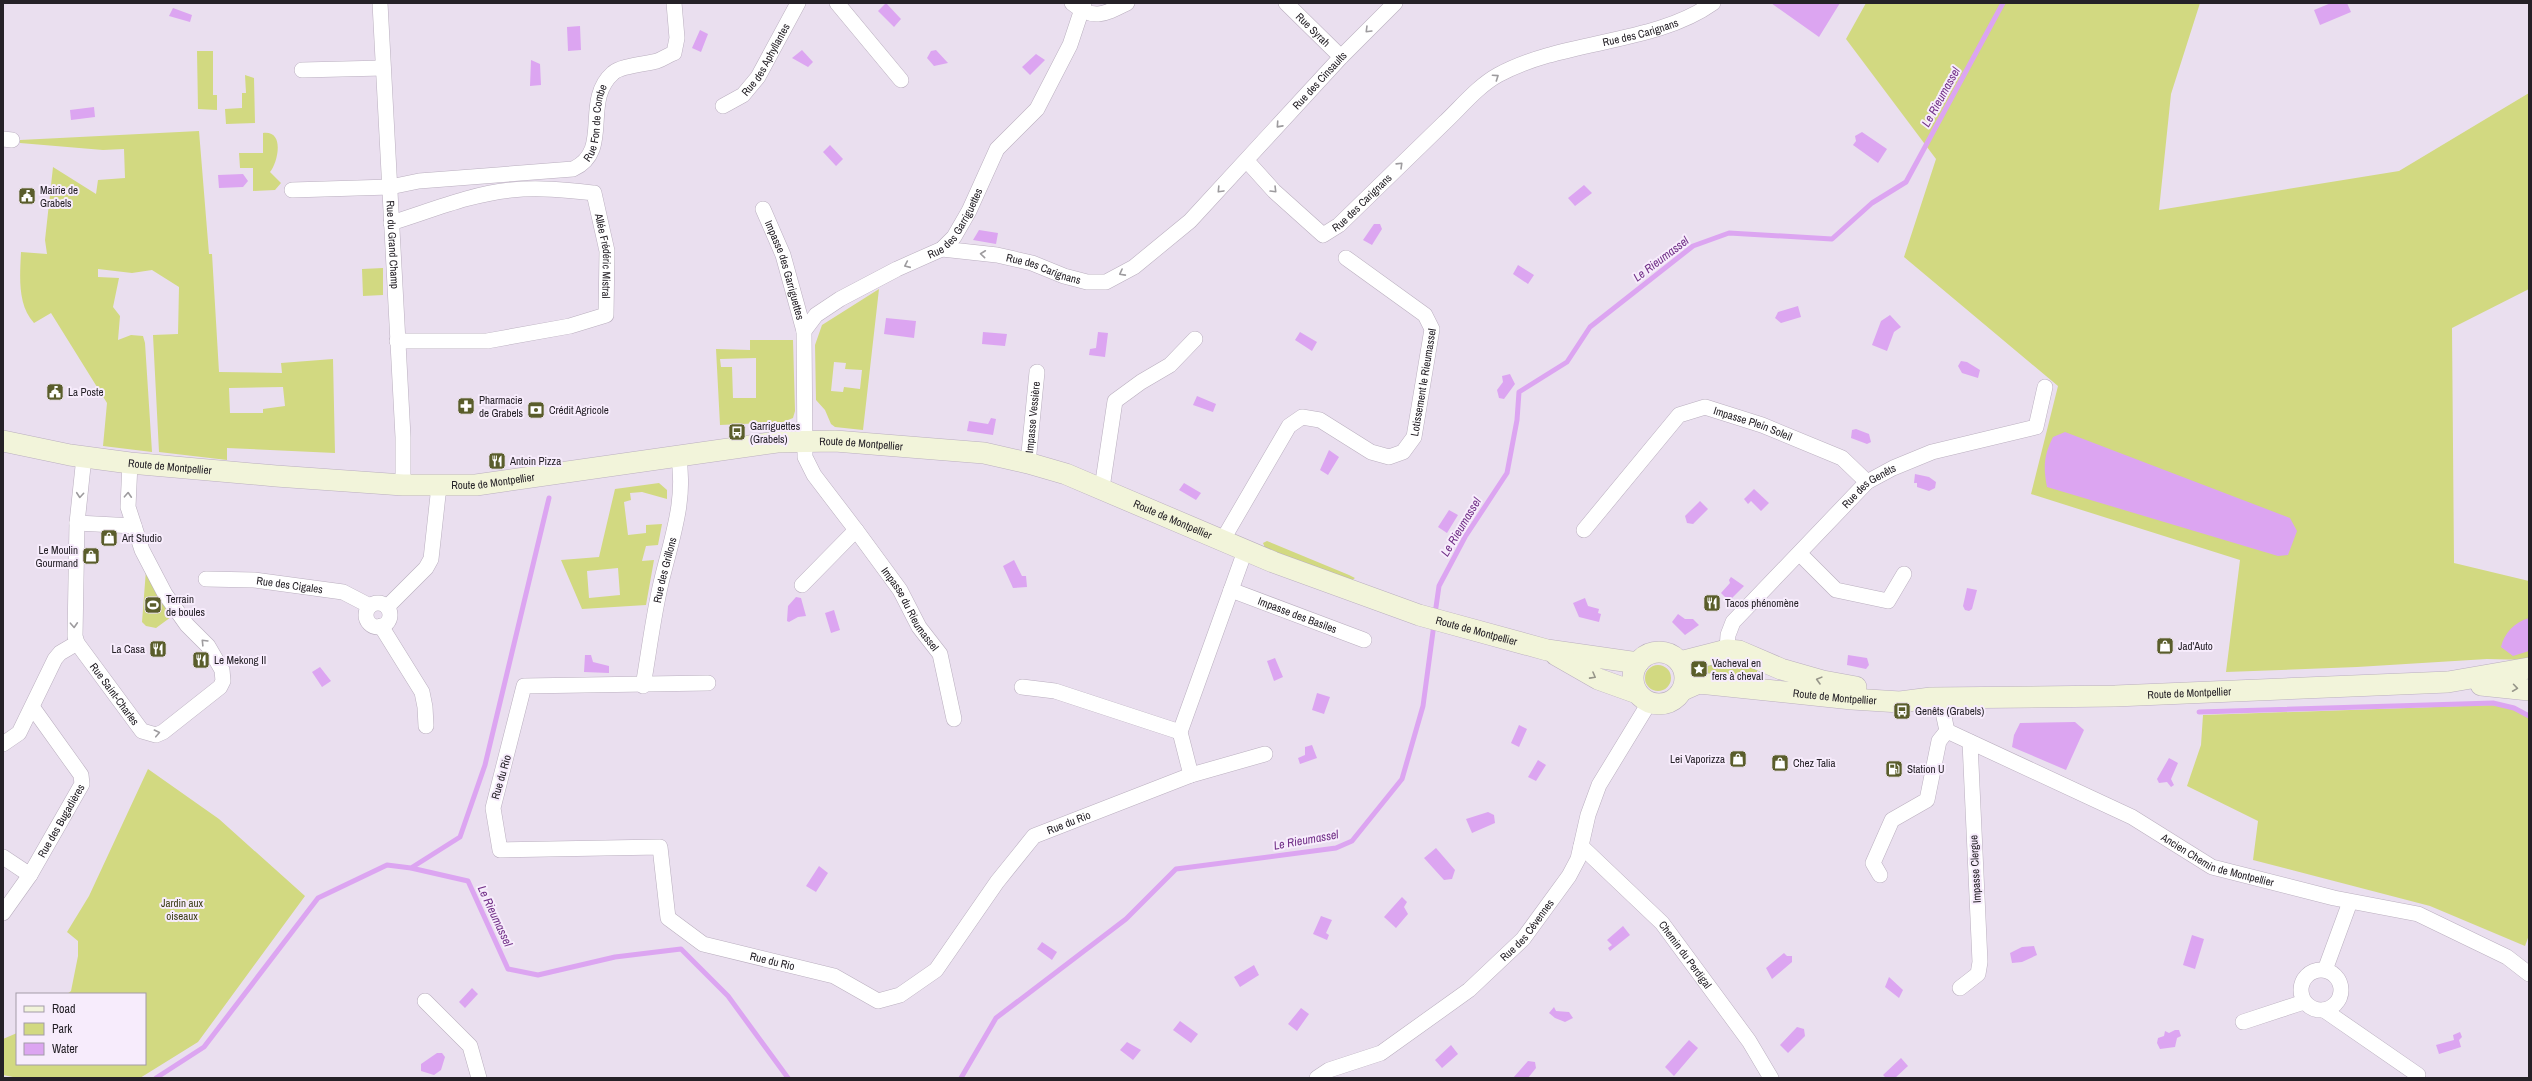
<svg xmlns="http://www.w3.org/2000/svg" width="2532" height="1081" viewBox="0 0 2532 1081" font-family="'Archivo Narrow',sans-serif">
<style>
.green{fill:#d2d981;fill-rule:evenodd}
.water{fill:#dca5f1}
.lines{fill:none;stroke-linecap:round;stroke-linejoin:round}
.stream{stroke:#dca5f1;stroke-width:5}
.street-casing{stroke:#baafbf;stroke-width:16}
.secondary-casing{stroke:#baafbf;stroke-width:22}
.street{stroke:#fff;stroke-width:15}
.secondary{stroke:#f2f4da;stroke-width:21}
.oneway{stroke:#9d9b9e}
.oneway2{stroke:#969589}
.labels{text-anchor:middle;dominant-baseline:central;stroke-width:4;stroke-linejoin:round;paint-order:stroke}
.street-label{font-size:11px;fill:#252127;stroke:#f7ecfc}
.poi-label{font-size:11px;fill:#252127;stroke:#f7ecfc;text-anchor:start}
.park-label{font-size:11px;fill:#3b3d15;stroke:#f7ecfc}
.water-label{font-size:12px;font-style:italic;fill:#712f87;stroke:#f7ecfc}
</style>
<rect width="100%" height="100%" fill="#eadfef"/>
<!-- green -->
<path class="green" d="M1866 3H2200L2171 94 2159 210 2399 171 2529 93V289L2452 328 2454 563 2529 581V660L2487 659 2357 667 2226 672 2240 560 2031 494 2058 386 1904 257 1936 159 1846 39Z
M197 51H213V95H217V110L198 109Z
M245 75 254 78 255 123 226 124 225 109 242 108V93H246Z
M199 131 209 254H212L219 372 282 373 281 363 333 359 335 453 227 448V460L159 452 153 335 178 334 179 287 152 270 132 273 98 269V277L119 278 113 307 120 316 118 340 131 335 143 336 145 343 152 452 103 446 107 403 51 313 34 323C17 305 20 275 21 252L47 254 45 240 53 167 96 194 98 180 125 178 124 149 103 150 20 143V140ZM283 387 285 406 263 409V413H230L229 388Z
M263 133C285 130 278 162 270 172L281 183 275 190 253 191V168H240L239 153H263Z
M383 268V295L363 296 362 269Z
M879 289 863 430 835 427 831 424 825 410 816 400 815 345 822 325ZM834 362 846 363 845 369 862 370 860 389 844 387 843 392 831 391Z
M750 340H793L795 411 793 418 783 422 720 425 716 349 750 350ZM756 358V398H733L732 367H721L720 359Z
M659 483 667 490V499L642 492 630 493 631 500 624 502 628 535 646 533V525L662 524 658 545 646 546 642 561 654 560 646 605 582 609 561 560 599 557 615 489ZM618 568 620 595 589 598 587 571Z
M1267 541 1349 575 1355 578 1351 581 1265 548 1263 543Z
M146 570 171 617 156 628 146 626 142 622Z
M1724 656 1757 665V678L1753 681 1690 677 1688 666Z
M1645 678a13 13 0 1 1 26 0a13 13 0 1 1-26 0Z
M2492 705 2513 708 2529 718V935L2525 946 2430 906 2253 860 2258 821 2187 786 2201 745 2203 715Z
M148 769 219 819 305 896 198 1042 140 1078H18L3 1075V1039L17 1033V1064H145V994H67L71 991 78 956V941L67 932 89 896Z"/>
<!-- water -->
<path class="water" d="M886 3 901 19 894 27 878 11Z
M1771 3H1840L1819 37Z
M2331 3H2347L2351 12 2320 25 2314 10Z
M173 8 192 15 190 22 169 16Z
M580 26 581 50 568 51 567 27Z
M700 30 708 34 701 52 692 48Z
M802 50 813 62 808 67 792 58Z
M936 50 948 63 934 66 927 58 931 51Z
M1036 54 1045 60 1030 75 1022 67Z
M531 60 540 64 541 85 530 86Z
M94 107 95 117 71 120 70 110Z
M1862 132 1887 149 1878 163 1853 145 1856 141 1855 136Z
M830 145 843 159 836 166 823 152Z
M243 174 248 181 243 187 219 188 218 175Z
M1584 185 1592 193 1575 206 1568 198Z
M1374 224H1380L1382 229 1372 245 1363 240Z
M979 230 998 233 996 244 973 240Z
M1518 265 1534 275 1528 284 1513 274Z
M1798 306 1801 317 1781 323 1775 318 1778 312Z
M1890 315 1901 327 1894 332 1887 351 1872 345 1881 321Z
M886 318 916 321 914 338 884 334Z
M983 332 1007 334 1005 346 982 344Z
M1098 332 1108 333 1105 357 1089 355 1090 349 1096 348Z
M1300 332 1317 342 1312 351 1295 340Z
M1961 361 1967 362 1980 370 1978 378 1962 373 1958 366Z
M1510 374 1515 384 1504 399 1499 398 1497 390 1503 382 1502 376Z
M1197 396 1216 404 1213 412 1193 405Z
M991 418 996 419 993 435 967 431 969 421 988 424Z
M1856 429 1869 434 1871 442 1867 444 1851 438 1852 430Z
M2065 432 2290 518 2297 531 2288 555 2278 556 2047 487C2043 467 2044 455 2053 437Z
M1329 450 1339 457 1328 475 1320 470Z
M1915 474 1929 477 1936 482 1935 488 1929 491 1917 487V483H1914Z
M1184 483 1201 493 1196 500 1179 490Z
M1754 489 1769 503 1761 511 1751 501 1748 504 1744 499Z
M1700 501 1708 509 1693 524 1687 523 1685 516Z
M1449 510 1458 515 1447 533 1438 527Z
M1014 560 1022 576H1026L1027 587 1013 588 1003 566Z
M1731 577 1744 586 1729 601 1721 593 1730 583 1729 580Z
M1967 588 1977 590 1972 609 1969 611 1965 610 1963 606Z
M796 597 801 598 806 616 798 617 789 622 787 621 788 606Z
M1585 598 1588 606 1599 609 1598 613 1601 614 1599 622 1579 617 1573 603Z
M834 610 840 630 831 633 825 613Z
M1678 614 1685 619H1693L1699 625 1685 635 1672 622Z
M2529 618V651L2513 656 2501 647C2504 633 2515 622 2529 618Z
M585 655H591L593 662 609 666V673L584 672Z
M1848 655 1867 658 1869 665 1866 669 1847 665Z
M1275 658 1283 677 1274 681 1267 661Z
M320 667 331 681 322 687 312 672Z
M1317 693 1330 697 1324 714 1312 710Z
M2075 722 2084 730 2066 770 2012 747 2014 735 2020 723Z
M1519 725 1527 729 1519 747 1511 743Z
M1312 745 1317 758 1300 764 1298 758 1305 755V747Z
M2169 758 2178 763 2171 779 2174 785 2171 787 2167 782 2159 783 2157 779Z
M1538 760 1546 765 1536 781 1528 777Z
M1488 812 1494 815 1495 823 1472 833 1466 819Z
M1436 848 1455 870 1452 879 1444 880 1424 858Z
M819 866 828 873 816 892 806 886Z
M1402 897 1407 902 1404 907 1408 914 1396 928 1384 917Z
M1321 916 1332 920 1326 933 1329 935 1327 940 1313 934Z
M1623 926 1630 935 1610 951 1608 948 1612 945 1607 940Z
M2192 935 2204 939 2195 969 2183 965Z
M1042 942 1057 952 1052 960 1037 949Z
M2034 946 2037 955 2022 962 2012 963 2010 953 2022 947Z
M1784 953 1787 956H1792V962L1772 979 1766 968Z
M1254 965 1259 975 1240 987 1234 977Z
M1889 977 1903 990 1899 998 1885 987Z
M472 988 478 994 465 1008 459 1002Z
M1554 1007 1556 1011 1569 1012 1573 1018 1565 1022 1555 1018 1549 1013Z
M1301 1008 1309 1014 1297 1031 1288 1024Z
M1180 1021 1198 1034 1191 1043 1173 1030Z
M1797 1027 1804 1029 1805 1036 1788 1053 1780 1045Z
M2175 1030H2179L2181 1036 2177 1038 2175 1047 2160 1049 2157 1043 2158 1038 2164 1036 2165 1031 2169 1033Z
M2460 1032 2462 1037 2459 1040 2461 1047 2439 1054 2436 1045 2454 1040 2453 1035Z
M1689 1040 1698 1048 1674 1076 1665 1067Z
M1127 1042 1141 1050 1133 1060 1120 1050Z
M1451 1045 1458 1054 1442 1068 1435 1060Z
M437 1053H442L445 1057 441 1070 434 1075 421 1071V1064Z
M1901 1058 1908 1066 1895 1078H1886L1883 1075Z
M1528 1061 1535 1062 1536 1068 1528 1078H1513Z"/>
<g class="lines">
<!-- stream -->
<path class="stream" d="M1435 614 1439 586 1465 537 1507 473 1517 420 1519 392 1567 362 1590 327 1693 246 1729 233 1832 239 1872 203 1906 182 2003 3
M2199 712 2493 703 2514 708 2529 716
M411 868 460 837 485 765 549 498
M156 1078 204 1047 318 898 387 865 411 868 468 881 508 969 538 975 615 957 681 949 728 996 788 1078
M961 1078 996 1018 1126 919 1176 869 1336 848 1352 841 1402 779 1423 706 1434 624"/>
<defs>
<g id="street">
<path id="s1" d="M380 3 403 437V485"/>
<path d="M837 3 901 80"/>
<path d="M1072 3C1093 21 1105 14 1127 3"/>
<path id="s2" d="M1286 3 1341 57"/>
<path d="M302 70 383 68"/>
<path id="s3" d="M723 106 743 95 758 77 798 3"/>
<path d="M3 139 12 140"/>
<path id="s4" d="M1247 161 1274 191 1323 235 1339 225C1374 191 1409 157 1444 123 1461 107 1478 86 1498 75 1564 39 1654 45 1713 3"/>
<path id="s5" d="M292 190 390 187 419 181 573 169C613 151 581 101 613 73 620 66 646 64 657 61 663 59 668 55 674 53L677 38 674 3"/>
<path id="s6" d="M763 209 783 255 804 331"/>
<path id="s7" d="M391 223C430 211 470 194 511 190 539 187 566 190 594 193L607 251 606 315 570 326 487 341H397"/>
<path id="s8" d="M942 249 997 255 1032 263 1064 276 1087 282H1106L1134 267 1190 221 1341 57 1395 3"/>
<path id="s9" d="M84 457 77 523 75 636 77 643 142 731 156 735 163 732 220 687 223 681 222 670 208 646 187 625 165 594 142 550 128 507 130 463"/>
<path id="s10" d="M1028 463 1037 372"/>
<path d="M1102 488 1115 401 1141 382 1170 365 1195 339"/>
<path d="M77 523 134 526"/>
<path id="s11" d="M856 530 900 590 919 627 940 654 954 719"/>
<path id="s12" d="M1584 530 1679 415 1705 407 1762 425 1842 458 1867 482"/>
<path id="s13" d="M1222 541 1289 426 1302 417 1320 420 1371 452 1389 457 1403 452 1414 437 1432 329 1425 315 1346 258"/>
<path d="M1800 554 1836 590 1888 601 1904 574"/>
<path id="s14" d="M206 579 254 580 343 592 370 606"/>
<path id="s15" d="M802 585 856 530 814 475 805 457 804 331 816 315 840 299 897 269 942 249 954 237 969 211 997 149 1037 109 1070 45 1084 3"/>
<path id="s16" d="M1231 590 1364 640"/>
<circle cx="378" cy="615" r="12"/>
<path d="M387 607 426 568 431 559 439 486"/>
<path d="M381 626 422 692 425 707 426 726"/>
<path id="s17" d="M1727 650 1728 635 1733 622 1867 482 1893 468 1932 452 2036 427 2045 387"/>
<path id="s18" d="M708 683 524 686 493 808 500 850 660 847 668 918 703 944 834 976 878 1001 900 995 936 970 997 882 1034 836 1191 775 1265 754"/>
<path id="s19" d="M643 686C649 652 653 617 661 583 671 540 687 499 678 454"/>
<path d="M1022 687 1055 691 1180 732"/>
<path d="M1940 698 1947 731"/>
<path id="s20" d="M1947 731 2132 817 2212 867 2334 898 2418 914 2507 957 2529 974"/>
<path d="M3 744 19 733 55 659 60 653 77 643"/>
<path d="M1191 775 1180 732 1245 551"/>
<path id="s21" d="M1581 846 1662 923 1749 1041 1771 1078"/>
<path id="s22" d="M3 857 30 875 82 784 81 775 33 708"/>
<path d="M1880 875 1873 863 1892 820 1927 800 1939 741 1947 731"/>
<path d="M3 913 30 875"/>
<circle cx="2321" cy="990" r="20"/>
<path d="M2325 970 2350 902"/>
<path d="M1960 988 1978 974 1980 962 1970 742"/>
<path d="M425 1001 470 1046 479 1078"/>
<path d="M2324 1010 2418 1075"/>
<path d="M2243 1022 2304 1002"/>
<path id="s23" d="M1317 1078 1329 1070 1381 1053 1469 990 1523 939 1569 876 1578 859 1588 815 1599 785 1649 703"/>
</g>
<g id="secondary">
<path id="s24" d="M3 441 70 455 130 463 276 476 403 485H476L777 442 835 441 984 453 1028 463 1066 474 1273 562 1419 615 1547 650 1638 663"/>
<circle cx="1659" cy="678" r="26"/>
<path d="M1556 655 1598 679 1637 693"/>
<path d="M1680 662 1727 650 1739 651 1781 669 1823 681 1856 687"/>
<path d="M2481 685 2529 690"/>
<path id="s25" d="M1683 690 1699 683 1852 699 1900 702 1931 698 2115 696 2448 682 2529 668"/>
</g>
</defs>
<!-- street casing -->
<use href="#street" class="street-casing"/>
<!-- secondary casing -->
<use href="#secondary" class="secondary-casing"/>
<!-- street -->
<use href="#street" class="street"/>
<!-- secondary -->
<use href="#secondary" class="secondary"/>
</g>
<!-- one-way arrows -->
<defs><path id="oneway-chevron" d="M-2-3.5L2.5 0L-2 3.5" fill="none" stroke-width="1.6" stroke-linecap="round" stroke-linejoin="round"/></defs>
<g class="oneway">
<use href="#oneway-chevron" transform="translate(1368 30) rotate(135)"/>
<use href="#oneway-chevron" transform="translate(1496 77) rotate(-34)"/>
<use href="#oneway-chevron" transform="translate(1279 125) rotate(132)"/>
<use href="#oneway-chevron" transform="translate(1400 165) rotate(-44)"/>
<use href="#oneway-chevron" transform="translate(1220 190) rotate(133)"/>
<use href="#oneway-chevron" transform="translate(1274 190) rotate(45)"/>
<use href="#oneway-chevron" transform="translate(983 254) rotate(-174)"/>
<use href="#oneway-chevron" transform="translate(907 265) rotate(156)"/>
<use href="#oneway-chevron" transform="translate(1122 273) rotate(152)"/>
<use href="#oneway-chevron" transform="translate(80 495) rotate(95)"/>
<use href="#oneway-chevron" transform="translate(128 495) rotate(-87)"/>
<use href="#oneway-chevron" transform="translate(74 625) rotate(87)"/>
<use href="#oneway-chevron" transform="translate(204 642) rotate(-134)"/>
<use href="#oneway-chevron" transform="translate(157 733) rotate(-12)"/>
</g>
<g class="oneway2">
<use href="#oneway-chevron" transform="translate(1593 676) rotate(29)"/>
<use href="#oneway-chevron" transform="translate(1819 680) rotate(-165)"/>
<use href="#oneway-chevron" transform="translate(2515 688) rotate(8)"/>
</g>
<!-- icons -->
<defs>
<symbol id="civic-square" viewBox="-11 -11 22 22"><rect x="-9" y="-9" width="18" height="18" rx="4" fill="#5a5d2b" stroke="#f7ecfc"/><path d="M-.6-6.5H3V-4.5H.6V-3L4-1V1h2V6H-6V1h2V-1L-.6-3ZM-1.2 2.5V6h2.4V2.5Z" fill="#fff"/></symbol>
<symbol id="pharmacy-square" viewBox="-11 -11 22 22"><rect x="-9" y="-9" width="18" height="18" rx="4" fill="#5a5d2b" stroke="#f7ecfc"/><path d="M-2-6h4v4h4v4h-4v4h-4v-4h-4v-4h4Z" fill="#fff"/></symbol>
<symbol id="bank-square" viewBox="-11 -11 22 22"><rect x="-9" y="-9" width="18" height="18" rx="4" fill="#5a5d2b" stroke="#f7ecfc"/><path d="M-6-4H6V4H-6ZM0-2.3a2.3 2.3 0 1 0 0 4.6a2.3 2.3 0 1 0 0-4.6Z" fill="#fff"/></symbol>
<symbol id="bus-square" viewBox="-11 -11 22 22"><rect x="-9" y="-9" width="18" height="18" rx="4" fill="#5a5d2b" stroke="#f7ecfc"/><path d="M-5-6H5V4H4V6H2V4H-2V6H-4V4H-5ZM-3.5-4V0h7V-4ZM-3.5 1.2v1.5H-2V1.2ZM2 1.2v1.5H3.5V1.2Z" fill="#fff"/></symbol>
<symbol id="restaurant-square" viewBox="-11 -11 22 22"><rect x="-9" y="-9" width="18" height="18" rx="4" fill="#5a5d2b" stroke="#f7ecfc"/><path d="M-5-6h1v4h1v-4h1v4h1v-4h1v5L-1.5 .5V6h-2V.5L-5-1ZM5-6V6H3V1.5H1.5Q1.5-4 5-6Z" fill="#fff"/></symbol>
<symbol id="shop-square" viewBox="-11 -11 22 22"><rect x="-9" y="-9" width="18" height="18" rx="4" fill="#5a5d2b" stroke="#f7ecfc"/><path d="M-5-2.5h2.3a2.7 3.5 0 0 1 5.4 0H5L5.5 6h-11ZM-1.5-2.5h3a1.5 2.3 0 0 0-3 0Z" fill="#fff"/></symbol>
<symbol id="stadium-square" viewBox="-11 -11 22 22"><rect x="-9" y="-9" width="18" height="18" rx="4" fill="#5a5d2b" stroke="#f7ecfc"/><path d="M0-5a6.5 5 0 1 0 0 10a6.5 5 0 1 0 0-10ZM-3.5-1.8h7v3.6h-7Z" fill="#fff"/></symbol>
<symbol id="sight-square" viewBox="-11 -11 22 22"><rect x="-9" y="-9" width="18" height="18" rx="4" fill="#5a5d2b" stroke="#f7ecfc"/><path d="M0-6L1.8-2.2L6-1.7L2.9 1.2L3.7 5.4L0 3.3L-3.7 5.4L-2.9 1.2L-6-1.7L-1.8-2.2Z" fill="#fff"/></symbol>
<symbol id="fuel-square" viewBox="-11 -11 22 22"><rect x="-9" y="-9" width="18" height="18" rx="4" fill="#5a5d2b" stroke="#f7ecfc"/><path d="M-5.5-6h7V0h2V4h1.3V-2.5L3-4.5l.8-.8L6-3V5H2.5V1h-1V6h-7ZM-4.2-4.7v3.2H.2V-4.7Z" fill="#fff"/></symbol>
</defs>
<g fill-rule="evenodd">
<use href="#civic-square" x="17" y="186" width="20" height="20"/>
<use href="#civic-square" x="45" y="382" width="20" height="20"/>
<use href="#pharmacy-square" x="456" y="396" width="20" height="20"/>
<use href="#bank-square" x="526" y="400" width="20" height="20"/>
<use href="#bus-square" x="727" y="422" width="20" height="20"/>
<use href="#restaurant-square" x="487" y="451" width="20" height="20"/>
<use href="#shop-square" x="99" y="528" width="20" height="20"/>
<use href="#shop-square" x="81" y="546" width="20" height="20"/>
<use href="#restaurant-square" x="1702" y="593" width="20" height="20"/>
<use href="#stadium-square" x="143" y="595" width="20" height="20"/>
<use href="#shop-square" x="2155" y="636" width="20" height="20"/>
<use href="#restaurant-square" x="148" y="639" width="20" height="20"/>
<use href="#restaurant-square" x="191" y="650" width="20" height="20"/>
<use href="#sight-square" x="1689" y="659" width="20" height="20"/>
<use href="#bus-square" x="1892" y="701" width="20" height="20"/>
<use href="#shop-square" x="1728" y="749" width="20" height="20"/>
<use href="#shop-square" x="1770" y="753" width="20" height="20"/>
<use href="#fuel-square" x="1884" y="759" width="20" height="20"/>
</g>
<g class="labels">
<!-- street labels -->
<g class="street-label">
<text stroke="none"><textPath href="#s2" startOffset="38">Rue Syrah</textPath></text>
<text stroke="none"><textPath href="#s4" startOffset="493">Rue des Carignans</textPath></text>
<text stroke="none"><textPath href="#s3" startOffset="65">Rue des Aphyllantes</textPath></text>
<text stroke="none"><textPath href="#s8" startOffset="464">Rue des Cinsaults</textPath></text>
<text stroke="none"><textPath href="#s5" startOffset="337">Rue Fon de Combe</textPath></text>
<text stroke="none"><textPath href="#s4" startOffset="157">Rue des Carignans</textPath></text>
<text stroke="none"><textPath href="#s15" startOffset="483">Rue des Garriguettes</textPath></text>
<text stroke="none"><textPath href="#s1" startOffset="242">Rue du Grand Champ</textPath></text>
<text stroke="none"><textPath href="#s7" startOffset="272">Allée Frédéric Mistral</textPath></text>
<text stroke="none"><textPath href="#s8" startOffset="104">Rue des Carignans</textPath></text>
<text stroke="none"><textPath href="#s6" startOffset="65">Impasse des Garriguettes</textPath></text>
<text stroke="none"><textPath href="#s13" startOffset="335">Lotissement le Rieumassel</textPath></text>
<text stroke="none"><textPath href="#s10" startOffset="46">Impasse Vessière</textPath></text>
<text stroke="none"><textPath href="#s12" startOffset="227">Impasse Plein Soleil</textPath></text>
<text stroke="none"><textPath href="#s24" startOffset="864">Route de Montpellier</textPath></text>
<text stroke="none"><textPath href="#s24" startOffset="169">Route de Montpellier</textPath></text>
<text stroke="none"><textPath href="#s24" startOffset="493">Route de Montpellier</textPath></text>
<text stroke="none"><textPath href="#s17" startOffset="222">Rue des Genêts</textPath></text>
<text stroke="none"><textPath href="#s24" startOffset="1188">Route de Montpellier</textPath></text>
<text stroke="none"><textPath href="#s19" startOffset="118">Rue des Grillons</textPath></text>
<text stroke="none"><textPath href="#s14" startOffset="84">Rue des Cigales</textPath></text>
<text stroke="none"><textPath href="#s11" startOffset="96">Impasse du Rieumassel</textPath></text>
<text stroke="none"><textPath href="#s16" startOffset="71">Impasse des Basiles</textPath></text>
<text stroke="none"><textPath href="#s24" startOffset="1512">Route de Montpellier</textPath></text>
<text stroke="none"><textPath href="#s9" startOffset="250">Rue Saint-Charles</textPath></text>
<text stroke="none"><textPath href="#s25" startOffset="509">Route de Montpellier</textPath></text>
<text stroke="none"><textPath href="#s25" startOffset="154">Route de Montpellier</textPath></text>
<text transform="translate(501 777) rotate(-74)">Rue du Rio</text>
<text stroke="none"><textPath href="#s22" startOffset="95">Rue des Bugadières</textPath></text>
<text stroke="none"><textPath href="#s18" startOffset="1083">Rue du Rio</textPath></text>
<text stroke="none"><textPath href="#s20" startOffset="301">Ancien Chemin de Montpellier</textPath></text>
<text transform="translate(1975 869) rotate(-93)">Impasse Clergue</text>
<text stroke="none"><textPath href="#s23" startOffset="261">Rue des Cévennes</textPath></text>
<text stroke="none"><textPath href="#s21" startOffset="151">Chemin du Perdigal</textPath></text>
<text stroke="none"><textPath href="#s18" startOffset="699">Rue du Rio</textPath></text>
</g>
<!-- poi labels -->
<g class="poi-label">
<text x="40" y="190">Mairie de<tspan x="40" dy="13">Grabels</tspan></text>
<text x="68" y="392">La Poste</text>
<text x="479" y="400">Pharmacie<tspan x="479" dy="13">de Grabels</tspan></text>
<text x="549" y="410">Crédit Agricole</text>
<text x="750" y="426">Garriguettes<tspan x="750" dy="13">(Grabels)</tspan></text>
<text x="510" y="461">Antoin Pizza</text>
<text x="122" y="538">Art Studio</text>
<text x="78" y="550" text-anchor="end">Le Moulin<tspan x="78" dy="13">Gourmand</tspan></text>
<text x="166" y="599">Terrain<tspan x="166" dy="13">de boules</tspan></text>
<text x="1725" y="603">Tacos phénomène</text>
<text x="2178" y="646">Jad'Auto</text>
<text x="145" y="649" text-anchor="end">La Casa</text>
<text x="214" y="660">Le Mekong II</text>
<text x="1712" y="663">Vacheval en<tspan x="1712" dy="13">fers à cheval</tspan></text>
<text x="1915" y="711">Genêts (Grabels)</text>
<text x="1725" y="759" text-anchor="end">Lei Vaporizza</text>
<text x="1793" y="763">Chez Talia</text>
<text x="1907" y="769">Station U</text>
</g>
<!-- park labels -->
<g class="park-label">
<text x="182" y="903">Jardin aux<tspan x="182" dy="13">oiseaux</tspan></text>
</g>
<!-- water labels -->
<g class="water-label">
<text transform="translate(1941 97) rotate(-61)">Le Rieumassel</text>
<text transform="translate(1661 259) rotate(-37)">Le Rieumassel</text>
<text transform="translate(1461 527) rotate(-59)">Le Rieumassel</text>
<text transform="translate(1306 840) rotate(-10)">Le Rieumassel</text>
<text transform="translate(495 916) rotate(65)">Le Rieumassel</text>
</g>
</g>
<!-- border -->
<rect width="2532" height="1081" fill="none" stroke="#252127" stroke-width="8"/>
<!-- legend -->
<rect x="16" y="993" width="130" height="72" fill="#f7ecfc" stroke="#a39ba7"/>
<rect x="24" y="1006" width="20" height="6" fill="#f2f4da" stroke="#a39ba7"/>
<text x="52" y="1013" font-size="12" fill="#252127">Road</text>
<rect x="24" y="1023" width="20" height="12" fill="#d2d981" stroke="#a39ba7"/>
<text x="52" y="1033" font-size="12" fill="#252127">Park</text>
<rect x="24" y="1043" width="20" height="12" fill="#dca5f1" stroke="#a39ba7"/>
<text x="52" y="1053" font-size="12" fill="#252127">Water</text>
</svg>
